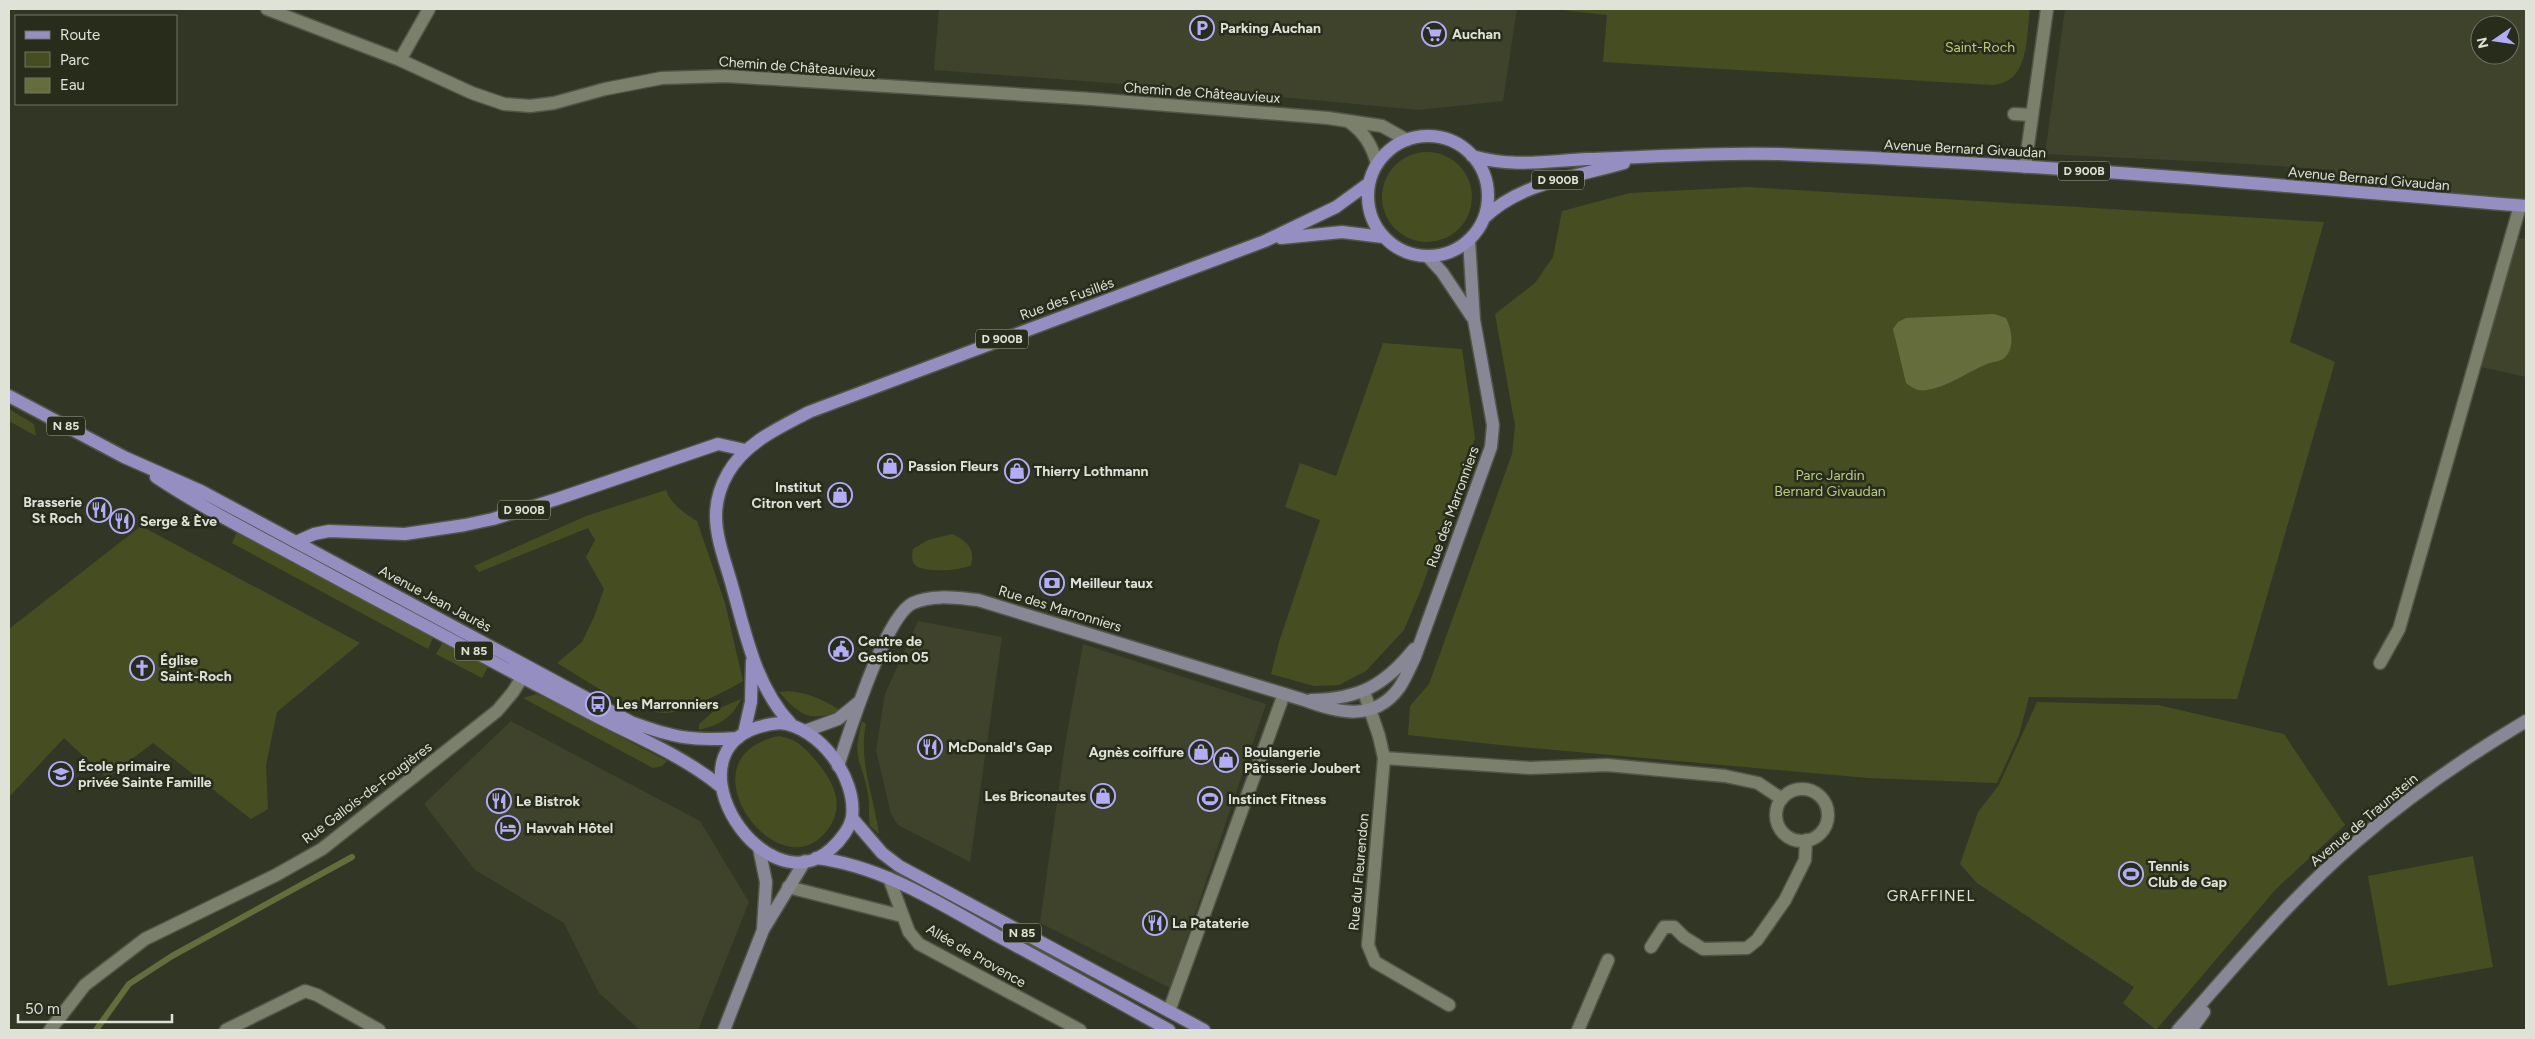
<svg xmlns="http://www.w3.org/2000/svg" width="2535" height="1039" viewBox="0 0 2535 1039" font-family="Figtree,sans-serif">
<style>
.built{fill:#3f432c;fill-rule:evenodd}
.green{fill:#464e21}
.water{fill:#646d3b}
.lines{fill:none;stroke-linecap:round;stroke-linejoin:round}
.stream{stroke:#646d3b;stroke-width:6}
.street-casing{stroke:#515446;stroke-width:15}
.secondary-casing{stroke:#515446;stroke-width:15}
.primary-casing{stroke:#515446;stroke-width:15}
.street{stroke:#7b806c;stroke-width:12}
.secondary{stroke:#878796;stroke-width:12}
.primary{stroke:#948ec1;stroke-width:12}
.labels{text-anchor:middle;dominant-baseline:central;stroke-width:5;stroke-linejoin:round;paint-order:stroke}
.shield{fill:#282c1b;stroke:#a8ab9f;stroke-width:1}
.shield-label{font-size:12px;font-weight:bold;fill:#dfe2d7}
.poi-label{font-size:14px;font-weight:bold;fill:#dfe2d7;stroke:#282c1b;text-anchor:start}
.park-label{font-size:14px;fill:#bccb7d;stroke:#282c1b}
.street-label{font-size:14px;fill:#dfe2d7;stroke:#282c1b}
.neighbourhood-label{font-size:15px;letter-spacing:1px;fill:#dfe2d7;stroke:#282c1b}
</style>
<rect width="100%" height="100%" fill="#323625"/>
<!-- built -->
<path class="built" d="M939 9H1517L1503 101 1419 110 1216 91 934 70Z
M2065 9H2526V200L2334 184 2335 170 2232 163 2045 154ZM2480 25H2510V55H2480Z
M2518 238 2526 239V377L2481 367Z
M918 621 1002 637 970 862 898 825 891 814 876 750 885 694Z
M1083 644 1266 704 1170 988 1040 923 1065 745Z
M511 721 700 821 749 902 698 1030H640L599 993 564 923 475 870 424 804Z"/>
<!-- green -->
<path class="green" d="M1553 9H2030C2026 37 2030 83 1992 85L1603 62 1607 15Z
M1382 197a45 45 0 1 1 90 0a45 45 0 1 1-90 0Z
M1747 187 2324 222 2290 342 2335 362 2237 699 2029 697 2019 735 1997 783 1868 778 1510 746 1408 735 1410 706 1429 684 1512 454 1515 426 1495 314 1535 283 1553 257 1562 211 1630 193Z
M1383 343 1462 349 1475 438 1422 587 1404 630 1366 671 1339 685 1314 686 1271 674 1279 642 1320 520 1285 507 1300 463 1336 476Z
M9 409 34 424 36 436 9 421Z
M666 490C671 504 685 514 697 521L725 603 743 681C728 690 682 714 665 713 625 710 591 683 557 663L582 642 594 617 604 589 586 557 595 540 588 528 479 572 474 566 586 516Z
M141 526 360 643 277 712 266 765 268 809 251 819 153 743 107 778 64 738 9 797V629Z
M237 532 433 638 428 649 232 543Z
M952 534C966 540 976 549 971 565 962 571 923 573 915 565 911 560 912 555 913 549L928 540Z
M443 642 488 667 482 678 436 654Z
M789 691C807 693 824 699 839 710 811 724 798 714 779 692Z
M537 694 667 761 662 766 653 768 523 698Z
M741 699C732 718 719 725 699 730V724L715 710Z
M2037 702 2158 705 2284 734 2345 825 2276 889 2156 1030 2123 1003 2134 987 1977 883 1960 864 1978 812 1999 785Z
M862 721 866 724C858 762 874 796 879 834L870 826C868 815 870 805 868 794 862 759 851 760 862 721Z
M779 736C797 739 805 748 816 761 836 784 847 810 823 835 775 887 679 757 779 736Z
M2473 856 2493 967 2388 986 2368 876Z"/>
<!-- water -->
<path class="water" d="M1994 314 2006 318C2011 328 2015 344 2007 355 2002 362 1995 361 1987 364 1967 372 1948 387 1927 390 1918 392 1913 388 1906 383L1893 329 1898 322 1906 318Z"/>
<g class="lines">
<!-- stream -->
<path class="stream" d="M96 1030 129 984 172 956 352 857"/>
<defs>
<path id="street" d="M267 9 400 60 472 93 504 104 530 106 554 103 605 89 662 78 726 76 1092 99 1328 118 1382 126 1407 140
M400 60 429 9
M2014 114 2032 115
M1348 121C1364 132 1372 145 1377 164
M2025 167 2047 9
M2380 663 2399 629 2520 206
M1364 692 1379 736 1384 758 1368 945 1375 962 1449 1005
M1384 758 1530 768 1607 765 1725 776 1758 783 1782 799
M1776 815a26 26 0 1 1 52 0a26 26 0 1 1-52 0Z
M889 878 909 932 919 944 1080 1030
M788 887 902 916
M1651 947 1664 927H1674L1684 937 1703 949 1747 948 1757 940 1785 900 1805 860 1806 840
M1169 1011 1284 694
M50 1030 85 985 145 939 276 875 322 849 497 711 513 692 528 668
M226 1030 305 991 317 995 379 1030
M1578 1030 1608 960"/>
<path id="secondary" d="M1428 257 1442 272 1472 317
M1311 700C1359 699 1384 686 1414 649
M805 731 838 719 859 702
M838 766C849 733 885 616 913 603 933 594 957 598 978 600L1304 700C1338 713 1374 722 1399 688 1406 678 1410 667 1415 657L1491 447 1493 425 1474 320 1469 240
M759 848 766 882 763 928
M724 1030 763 930 805 861
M2178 1030C2235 966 2291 898 2356 842 2409 796 2466 757 2526 721
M2191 1030 2204 1012"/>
<path id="primary" d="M1368 196a60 60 0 1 1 120 0a60 60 0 1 1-120 0Z
M1472 156C1515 168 1545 161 1588 159 1651 157 1715 152 1779 154 2028 163 2278 185 2526 206
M1484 218C1521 182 1576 177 1624 163
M1281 238 1342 232 1383 237
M9 396 124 457 201 491 631 722C674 738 692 741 738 738
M156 477C201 507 249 531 297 557 389 607 482 656 575 705 623 732 677 751 720 786
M296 542 314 534 329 531 405 534 465 525 493 519 557 499 718 444 745 450
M780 723C820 727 857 778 852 817 850 828 840 841 832 848 763 914 651 735 780 723Z
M791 724C755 686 745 631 731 582 725 561 716 538 716 516 716 501 721 485 728 473 746 442 779 428 809 412L1265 241 1336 207 1369 183
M744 733 751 702 752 661
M852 818 882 853 899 866 1204 1030
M816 858C882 866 939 903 996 935 1054 966 1111 998 1169 1030"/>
</defs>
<!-- street casing -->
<use href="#street" class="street-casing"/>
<!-- secondary casing -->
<use href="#secondary" class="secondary-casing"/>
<!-- primary casing -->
<use href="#primary" class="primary-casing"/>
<!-- street -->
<use href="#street" class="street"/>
<!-- secondary -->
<use href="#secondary" class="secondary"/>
<!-- primary -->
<use href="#primary" class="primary"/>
</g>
<!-- icons -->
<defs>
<symbol id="parking-ring" viewBox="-11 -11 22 22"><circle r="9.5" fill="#282c1b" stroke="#b4acf9" stroke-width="1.5"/><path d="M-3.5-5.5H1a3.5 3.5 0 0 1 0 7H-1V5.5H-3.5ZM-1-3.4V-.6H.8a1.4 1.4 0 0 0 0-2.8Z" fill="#b4acf9"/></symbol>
<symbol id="supermarket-ring" viewBox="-11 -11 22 22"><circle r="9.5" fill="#282c1b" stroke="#b4acf9" stroke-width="1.5"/><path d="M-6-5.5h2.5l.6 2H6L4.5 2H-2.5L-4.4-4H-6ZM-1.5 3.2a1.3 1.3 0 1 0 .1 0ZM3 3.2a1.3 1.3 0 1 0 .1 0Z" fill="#b4acf9"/></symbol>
<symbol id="shop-ring" viewBox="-11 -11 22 22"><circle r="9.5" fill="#282c1b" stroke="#b4acf9" stroke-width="1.5"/><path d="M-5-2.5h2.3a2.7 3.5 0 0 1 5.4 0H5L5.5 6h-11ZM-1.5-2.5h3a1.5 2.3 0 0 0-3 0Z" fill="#b4acf9"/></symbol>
<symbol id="restaurant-ring" viewBox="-11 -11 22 22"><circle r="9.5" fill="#282c1b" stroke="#b4acf9" stroke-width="1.5"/><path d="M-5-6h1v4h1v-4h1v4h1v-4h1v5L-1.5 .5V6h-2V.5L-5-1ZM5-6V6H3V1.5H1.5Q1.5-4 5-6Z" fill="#b4acf9"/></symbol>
<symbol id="bank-ring" viewBox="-11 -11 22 22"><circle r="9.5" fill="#282c1b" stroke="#b4acf9" stroke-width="1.5"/><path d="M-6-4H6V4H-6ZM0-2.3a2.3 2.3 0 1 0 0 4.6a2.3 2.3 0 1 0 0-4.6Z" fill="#b4acf9"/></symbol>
<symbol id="civic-ring" viewBox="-11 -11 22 22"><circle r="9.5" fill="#282c1b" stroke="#b4acf9" stroke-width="1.5"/><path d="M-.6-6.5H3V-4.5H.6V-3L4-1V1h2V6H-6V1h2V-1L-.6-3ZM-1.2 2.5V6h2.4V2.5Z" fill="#b4acf9"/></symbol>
<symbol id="church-ring" viewBox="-11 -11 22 22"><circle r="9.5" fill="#282c1b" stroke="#b4acf9" stroke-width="1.5"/><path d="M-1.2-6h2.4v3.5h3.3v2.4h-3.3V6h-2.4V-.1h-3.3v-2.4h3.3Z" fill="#b4acf9"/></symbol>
<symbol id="bus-ring" viewBox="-11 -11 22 22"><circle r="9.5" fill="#282c1b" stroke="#b4acf9" stroke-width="1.5"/><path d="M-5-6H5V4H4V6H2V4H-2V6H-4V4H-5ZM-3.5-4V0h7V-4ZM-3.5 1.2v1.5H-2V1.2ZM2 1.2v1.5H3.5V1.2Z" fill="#b4acf9"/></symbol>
<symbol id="school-ring" viewBox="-11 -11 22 22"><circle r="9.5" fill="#282c1b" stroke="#b4acf9" stroke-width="1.5"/><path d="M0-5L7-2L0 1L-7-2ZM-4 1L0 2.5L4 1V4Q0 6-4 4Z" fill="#b4acf9"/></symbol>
<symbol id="stadium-ring" viewBox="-11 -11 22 22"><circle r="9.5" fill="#282c1b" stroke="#b4acf9" stroke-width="1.5"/><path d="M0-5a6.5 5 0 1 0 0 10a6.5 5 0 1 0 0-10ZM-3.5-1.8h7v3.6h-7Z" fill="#b4acf9"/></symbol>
<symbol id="hotel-ring" viewBox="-11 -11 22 22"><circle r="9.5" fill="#282c1b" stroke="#b4acf9" stroke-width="1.5"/><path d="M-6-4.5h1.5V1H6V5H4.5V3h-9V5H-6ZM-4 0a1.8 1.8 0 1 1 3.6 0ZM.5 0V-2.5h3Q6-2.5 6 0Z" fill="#b4acf9"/></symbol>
</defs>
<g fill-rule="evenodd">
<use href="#parking-ring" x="1188" y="14" width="28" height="28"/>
<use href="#supermarket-ring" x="1420" y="20" width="28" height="28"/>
<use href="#shop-ring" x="876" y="452" width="28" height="28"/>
<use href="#shop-ring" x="1003" y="457" width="28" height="28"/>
<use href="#shop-ring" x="826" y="481" width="28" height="28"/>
<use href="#restaurant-ring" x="85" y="496" width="28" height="28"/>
<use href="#restaurant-ring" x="108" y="507" width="28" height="28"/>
<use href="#bank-ring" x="1038" y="569" width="28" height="28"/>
<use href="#civic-ring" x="827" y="635" width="28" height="28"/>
<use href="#church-ring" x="128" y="654" width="28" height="28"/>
<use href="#bus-ring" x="584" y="690" width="28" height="28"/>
<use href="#restaurant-ring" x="916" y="733" width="28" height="28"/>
<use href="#shop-ring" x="1187" y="738" width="28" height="28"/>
<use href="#shop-ring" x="1212" y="746" width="28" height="28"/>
<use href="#school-ring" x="47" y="760" width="28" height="28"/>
<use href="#shop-ring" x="1089" y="782" width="28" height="28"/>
<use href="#stadium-ring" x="1196" y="785" width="28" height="28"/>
<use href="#restaurant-ring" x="485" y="787" width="28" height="28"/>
<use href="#hotel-ring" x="494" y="814" width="28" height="28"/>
<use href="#stadium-ring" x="2117" y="860" width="28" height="28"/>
<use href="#restaurant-ring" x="1141" y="909" width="28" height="28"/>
</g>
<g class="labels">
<!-- shield labels -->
<g class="shield">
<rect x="2058" y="161.5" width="52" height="19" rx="4"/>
<rect x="1532" y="170.5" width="52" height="19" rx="4"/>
<rect x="976" y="329.5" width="52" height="19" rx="4"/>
<rect x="47" y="416.5" width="38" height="19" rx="4"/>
<rect x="498" y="500.5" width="52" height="19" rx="4"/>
<rect x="455" y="641.5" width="38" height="19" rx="4"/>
<rect x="1003" y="923.5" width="38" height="19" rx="4"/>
</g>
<g class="shield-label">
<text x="2084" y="171">D 900B</text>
<text x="1558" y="180">D 900B</text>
<text x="1002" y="339">D 900B</text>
<text x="66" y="426">N 85</text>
<text x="524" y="510">D 900B</text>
<text x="474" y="651">N 85</text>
<text x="1022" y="933">N 85</text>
</g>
<!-- poi labels -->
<g class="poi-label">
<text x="1220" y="28">Parking Auchan</text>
<text x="1452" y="34">Auchan</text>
<text x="908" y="466">Passion Fleurs</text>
<text x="1034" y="471">Thierry Lothmann</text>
<text x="822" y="487" text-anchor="end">Institut<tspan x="822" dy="16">Citron vert</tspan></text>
<text x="82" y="502" text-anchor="end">Brasserie<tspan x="82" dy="16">St Roch</tspan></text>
<text x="140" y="521">Serge &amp; Ève</text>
<text x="1070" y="583">Meilleur taux</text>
<text x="858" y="641">Centre de<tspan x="858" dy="16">Gestion 05</tspan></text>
<text x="160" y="660">Église<tspan x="160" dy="16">Saint-Roch</tspan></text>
<text x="616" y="704">Les Marronniers</text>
<text x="948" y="747">McDonald's Gap</text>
<text x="1184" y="752" text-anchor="end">Agnès coiffure</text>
<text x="1244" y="752">Boulangerie<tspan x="1244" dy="16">Pâtisserie Joubert</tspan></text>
<text x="78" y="766">École primaire<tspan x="78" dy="16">privée Sainte Famille</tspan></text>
<text x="1086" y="796" text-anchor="end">Les Briconautes</text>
<text x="1228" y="799">Instinct Fitness</text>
<text x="516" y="801">Le Bistrok</text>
<text x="526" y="828">Havvah Hôtel</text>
<text x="2148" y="866">Tennis<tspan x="2148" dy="16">Club de Gap</tspan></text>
<text x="1172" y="923">La Pataterie</text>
</g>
<!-- park labels -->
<g class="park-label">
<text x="1980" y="47">Saint-Roch</text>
<text x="1830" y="475">Parc Jardin<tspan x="1830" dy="16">Bernard Givaudan</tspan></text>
</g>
<!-- street labels -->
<g class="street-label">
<text transform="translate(797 67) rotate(4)">Chemin de Châteauvieux</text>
<text transform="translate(1202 93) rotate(4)">Chemin de Châteauvieux</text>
<text transform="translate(1965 149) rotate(3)">Avenue Bernard Givaudan</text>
<text transform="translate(2369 179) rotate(5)">Avenue Bernard Givaudan</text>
<text transform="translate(1067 299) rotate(-20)">Rue des Fusillés</text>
<text transform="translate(1453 507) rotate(-70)">Rue des Marronniers</text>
<text transform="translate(435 599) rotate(28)">Avenue Jean Jaurès</text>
<text transform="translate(1060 609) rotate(17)">Rue des Marronniers</text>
<text transform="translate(367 793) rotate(-37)">Rue Gallois-de-Fougières</text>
<text transform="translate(2364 820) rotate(-40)">Avenue de Traunstein</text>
<text transform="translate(1359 872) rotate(-85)">Rue du Fleurendon</text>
<text transform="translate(976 956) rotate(30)">Allée de Provence</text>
</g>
<!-- neighbourhood labels -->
<g class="neighbourhood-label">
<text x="1931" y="896">GRAFFINEL</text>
</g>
</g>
<!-- border -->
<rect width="2535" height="1039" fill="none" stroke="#dfe2d7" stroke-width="20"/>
<!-- legend -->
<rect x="15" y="15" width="162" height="90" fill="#282c1b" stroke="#717566"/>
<rect x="25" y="31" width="25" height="8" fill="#948ec1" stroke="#717566"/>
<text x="60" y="40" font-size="15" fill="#dfe2d7">Route</text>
<rect x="25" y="52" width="25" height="15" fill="#464e21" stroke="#717566"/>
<text x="60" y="65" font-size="15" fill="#dfe2d7">Parc</text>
<rect x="25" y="78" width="25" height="15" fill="#646d3b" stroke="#717566"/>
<text x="60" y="90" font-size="15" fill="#dfe2d7">Eau</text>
<!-- north arrow -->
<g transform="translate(2495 40) rotate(257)"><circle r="24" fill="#282c1b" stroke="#717566"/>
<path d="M0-4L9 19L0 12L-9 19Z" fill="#b4acf9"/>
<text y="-8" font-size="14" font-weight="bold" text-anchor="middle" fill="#dfe2d7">N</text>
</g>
<!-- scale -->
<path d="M18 1014v8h154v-8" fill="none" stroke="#dfe2d7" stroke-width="2.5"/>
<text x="25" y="1014" font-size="15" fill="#dfe2d7" stroke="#282c1b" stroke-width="4" paint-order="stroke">50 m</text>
</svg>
